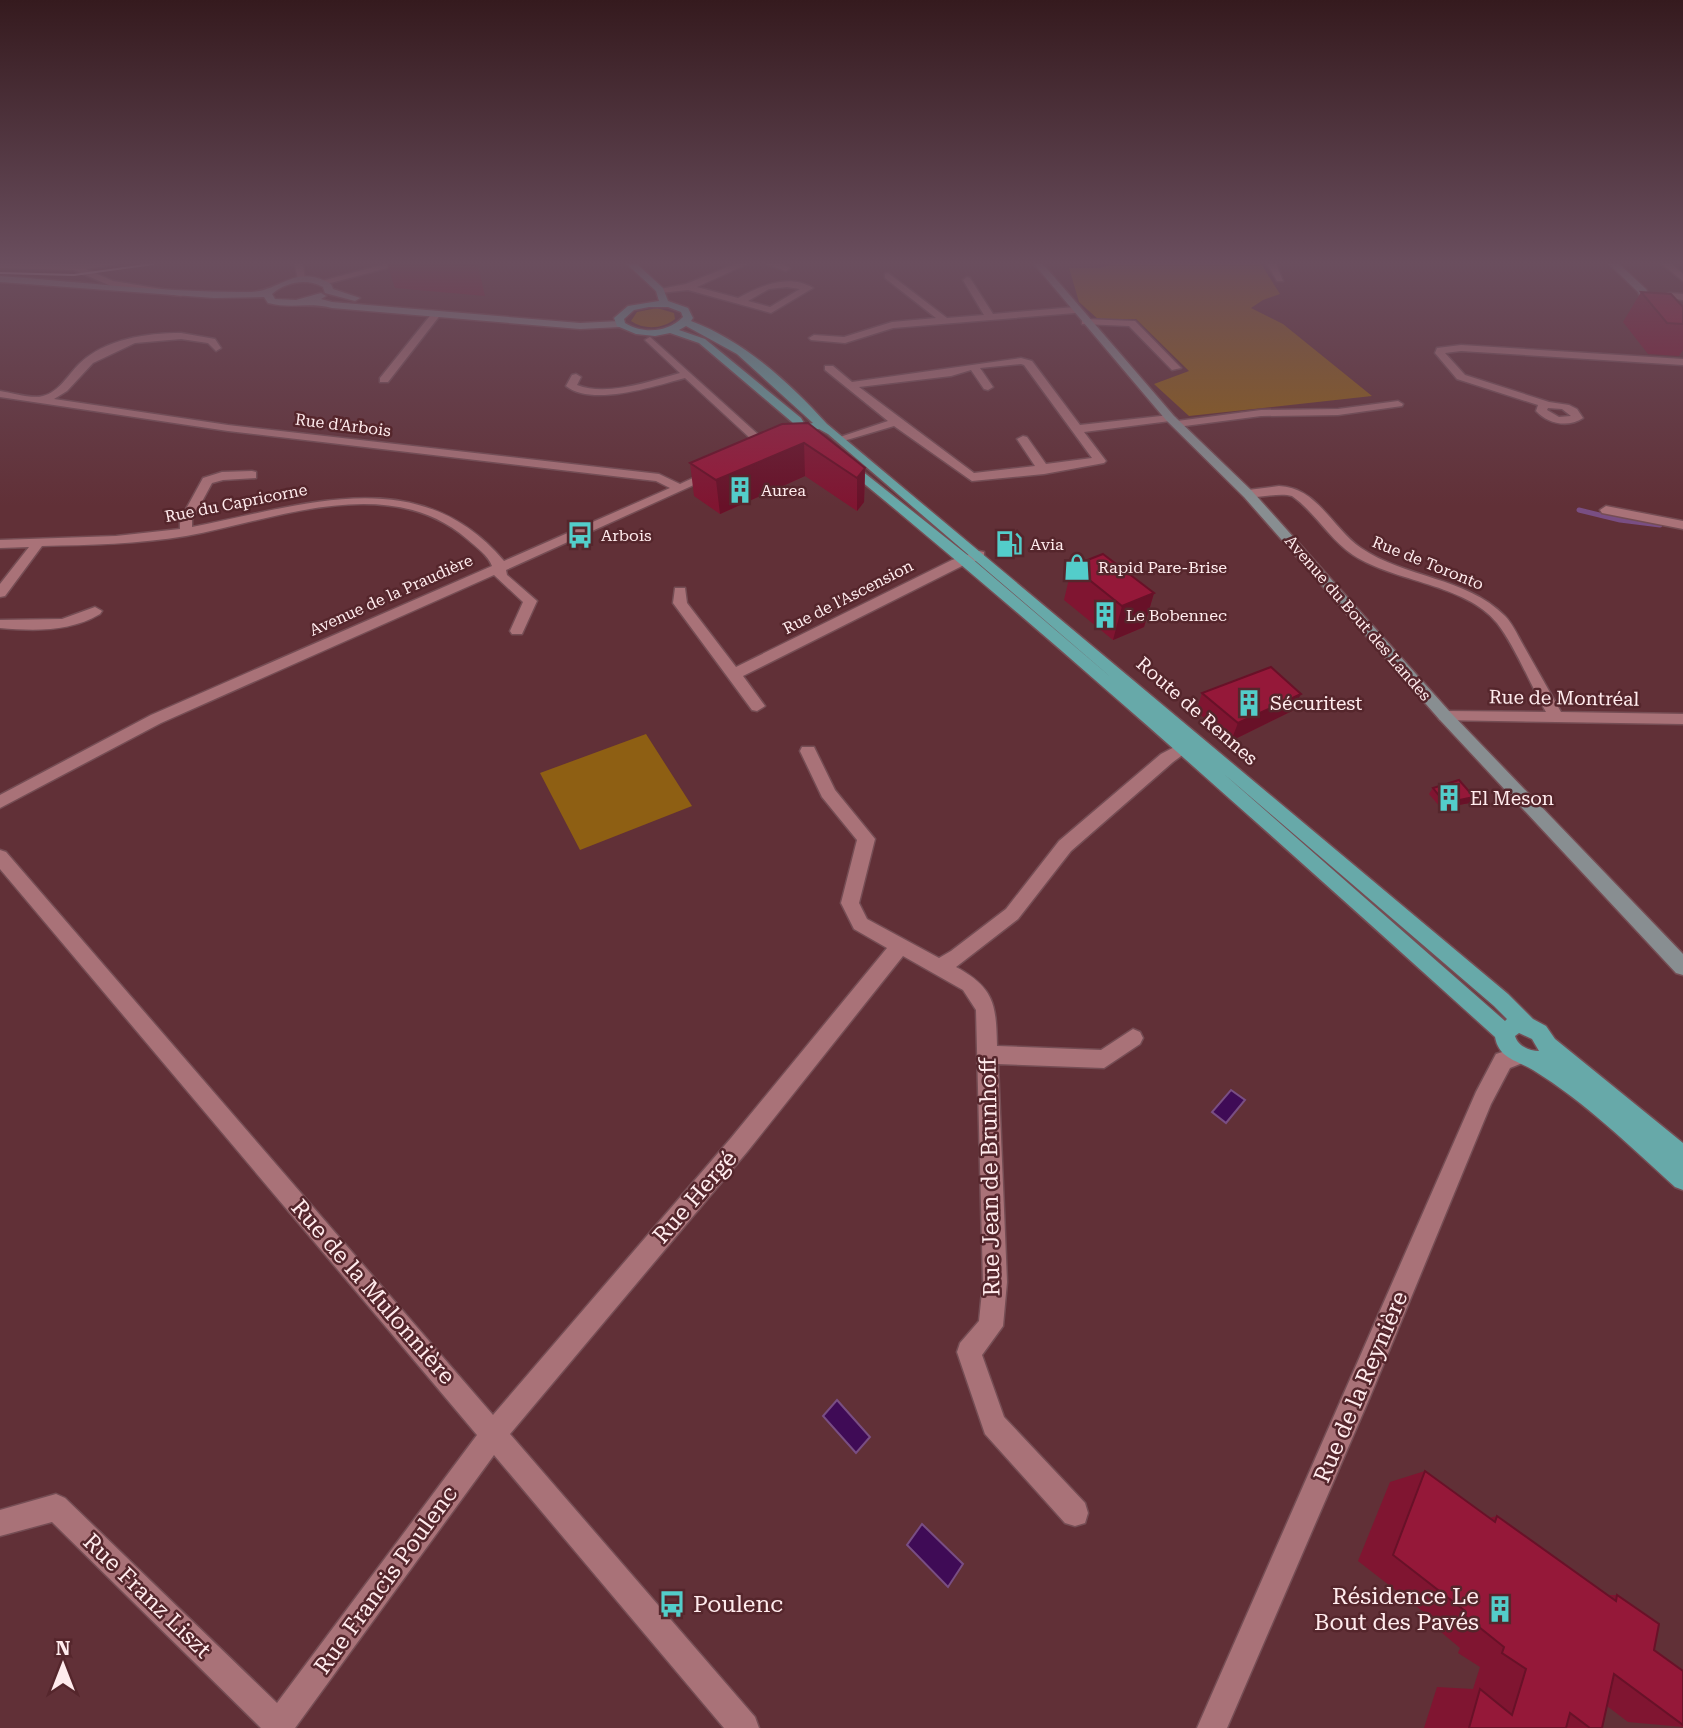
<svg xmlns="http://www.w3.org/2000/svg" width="1683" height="1728" viewBox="0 0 1683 1728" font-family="'Roboto Serif',serif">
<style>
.green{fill:#8e5f13}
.water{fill:#3f0b56;stroke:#794e83;stroke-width:2}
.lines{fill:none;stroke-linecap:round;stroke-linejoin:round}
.stream{stroke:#794e83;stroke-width:5}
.street-casing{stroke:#754d54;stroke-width:3}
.secondary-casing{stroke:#754d54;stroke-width:3}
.primary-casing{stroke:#754d54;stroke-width:3}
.street{fill:#a97278;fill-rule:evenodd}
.secondary{fill:#888e91;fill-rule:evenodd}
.primary{fill:#67a9a9;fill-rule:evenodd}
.tram{stroke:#e2c9cc;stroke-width:2}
.wall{fill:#801531}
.shaded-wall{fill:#681128}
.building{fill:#951839;stroke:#681128;stroke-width:2}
.labels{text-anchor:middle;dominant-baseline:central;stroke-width:5;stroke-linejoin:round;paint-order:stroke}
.far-street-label{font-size:16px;fill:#ffebed;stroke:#55262c}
.far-poi-label{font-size:16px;fill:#ffebed;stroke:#55262c;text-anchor:start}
.street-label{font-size:19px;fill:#ffebed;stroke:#55262c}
.poi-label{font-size:19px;fill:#ffebed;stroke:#55262c;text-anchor:start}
.near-street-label{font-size:23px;fill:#ffebed;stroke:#55262c}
.near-poi-label{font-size:23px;fill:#ffebed;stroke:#55262c;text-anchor:end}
</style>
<rect width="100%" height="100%" fill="#613037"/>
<!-- green -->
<path class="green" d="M1112 264H1261L1280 294 1263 300 1251 308 1283 324 1372 396 1189 416 1154 384 1189 371 1136 319 1099 320 1079 302 1069 268H1100Z
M657 308 674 313 675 319C663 329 644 330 631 321L637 312Z
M646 734 692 806 580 850 540 773Z"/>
<!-- water -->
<path class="water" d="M1231 1090 1245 1100 1226 1123 1212 1112Z
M837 1400 870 1437 856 1453 823 1416Z
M922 1524 963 1564 948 1587 907 1545Z"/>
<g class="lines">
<!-- stream -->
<path class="stream" d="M1579 510 1620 520 1660 525"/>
<defs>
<path id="street" d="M0 264H117L86 269 113 281 186 293 181 296 111 286 74 270 0 268Z
M295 264H303L305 282 298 280Z
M385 264H402L323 285 318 282Z
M735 264H747L697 287 738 298C761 286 788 273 813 288L771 313 688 290 660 293 655 290 686 284ZM787 287 800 289 770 307 748 301 769 289Z
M766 264H782L790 268 786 271Z
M1267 264H1276L1283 281H1277Z
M1662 264H1672L1683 274V281Z
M888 273 947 318 984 315 963 280 967 277 970 278 993 314 1075 307 1080 310 1075 313 893 328 845 343 811 340 809 338 814 335 844 337 892 322 936 318 885 278V274Z
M1670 293 1683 294V300L1667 298V294Z
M433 312 441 314 388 382H380V378Z
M1085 319 1135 321 1181 368 1172 370 1129 326 1082 324V320Z
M181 333 215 339 221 348 216 351 208 343 181 339 135 343 93 363 67 391 54 399 228 425 659 474 680 484 708 471 718 474 506 570 507 575 537 601 522 634H512L510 631 523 602 494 575 161 723 0 808V795L151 715 492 566C488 555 476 547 467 539 388 471 275 520 186 536 138 544 90 545 42 546L5 596 0 597V584L29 547 0 548V540L116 536 180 529V520L203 478 222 472 252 471 256 472V478L223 480 212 483 192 520V527C302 506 419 460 504 561L670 488 656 481 228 431 0 397V391C12 393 32 399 43 396 59 392 68 375 79 364 105 339 146 333 181 333Z
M650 337 772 447V451H764L685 378C655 386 592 407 566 386L572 375 576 374 581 377 577 385C607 397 650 381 680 373L647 342 645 340Z
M1461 345 1683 359V365L1461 351 1445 353 1465 375 1549 402 1569 405 1577 409 1583 418C1568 428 1548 424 1536 411L1538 405 1457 379 1435 353 1437 348ZM1548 408 1562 409 1571 416 1559 417 1547 410Z
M1021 358 1032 361 1080 425 1170 415 1176 418 1170 421 1084 432 1106 461 1104 463 1044 474 972 481 894 426 840 442 834 439 888 421 825 370V366H833L852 382ZM1021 364 1024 365 1092 458 1046 464 1027 437 1023 436 1017 439 1035 466 974 473 859 387 951 376 971 370 984 389 988 390 993 387 980 368Z
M1398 401 1403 404 1402 406 1338 415 1261 416 1177 427 1171 424 1177 421 1261 410 1338 409Z
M1279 486C1317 487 1333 529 1361 548 1405 578 1466 577 1505 616 1512 623 1517 634 1522 643 1535 666 1548 689 1561 712L1683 714V724L1440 720 1437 716 1445 711 1546 712C1531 686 1515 646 1497 623 1466 584 1394 582 1353 555 1329 539 1315 512 1292 496 1276 491 1254 502 1242 494L1248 490Z
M1606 506 1683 521V529L1602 513 1600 510Z
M979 551 984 552V558L962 566 743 676 765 706 757 711 752 710 673 603 675 588H685L687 603 736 667 952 560Z
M95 607 102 611 100 614C70 632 34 631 0 628V620L62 619Z
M1184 742 1192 748 1173 762 1071 851 1018 919 956 967C995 988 996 1005 997 1046L1101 1050 1133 1029 1140 1032 1143 1038 1140 1044 1104 1068 998 1064 1007 1282 1003 1326 982 1355 1004 1417 1085 1503 1088 1513 1085 1523 1075 1526 1065 1523 985 1434 957 1352 960 1343 979 1321 983 1282 976 1010 963 990 903 956 747 1152 510 1434 755 1717 759 1728H724L494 1455 295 1728H261L52 1522 0 1536V1510L56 1494 65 1498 277 1703 477 1435 0 869V850L6 852 493 1415 731 1138 887 948 854 929 841 903 857 840 822 797 800 751 802 747H814L835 790 875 839 859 903 867 919 939 958 951 951 1006 909 1059 841 1161 754Z
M1518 1047 1525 1050 1528 1056 1525 1062 1510 1068 1491 1104 1370 1397 1227 1728H1197L1476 1092 1496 1054Z"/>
<path id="secondary" d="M1034 264H1043L1174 416 1252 491 1450 712 1683 954V975L1676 973 1440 720 1244 497 1166 420Z
M1609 264H1619L1646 289 1648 293 1667 300 1662 303 1640 297 1638 292Z
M0 276C83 282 167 293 251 292 281 291 295 263 331 284L333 289 360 298 355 301 325 293 323 287C307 278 286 282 272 294L275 299 296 300 321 293 326 296 321 299 332 302 580 323 620 321 625 324 620 327 580 329 332 308C308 302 291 309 268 303L264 297 214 298 0 282Z"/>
<path id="primary" d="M627 264H637L663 288 668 301 688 308 693 318 691 321C744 341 789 382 827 424L1508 994 1533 1019 1546 1026 1555 1039 1683 1143V1190L1675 1187C1630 1146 1585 1102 1533 1070 1517 1060 1499 1059 1495 1037 1281 844 1067 650 844 467V463H852L970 557 1113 679 828 434 819 429 799 433 792 422 699 343 670 333 655 336 636 334 617 326 614 318 628 306 659 301 656 291ZM649 307H668L681 312 683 317C667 333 643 334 625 323L624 319 634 310ZM686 326 737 354 813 423 805 425 801 418 705 339 679 330ZM1224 774 1494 1006 1507 1019 1505 1021ZM1519 1033 1532 1039 1539 1051C1529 1051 1518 1046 1515 1036Z"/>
</defs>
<!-- street casing -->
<use href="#street" class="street-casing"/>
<!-- secondary casing -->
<use href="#secondary" class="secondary-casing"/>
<!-- primary casing -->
<use href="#primary" class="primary-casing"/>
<!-- street -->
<use href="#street" class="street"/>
<!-- secondary -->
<use href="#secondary" class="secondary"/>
<!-- primary -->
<use href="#primary" class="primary"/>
<!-- tram -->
<path class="tram" d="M0 273 74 275 153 264"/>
</g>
<!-- wall -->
<path class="wall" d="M387 264H475L478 266 485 296 395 288Z
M1075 264H1110L1109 266Z
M1641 292 1683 307V350L1679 356 1648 354 1623 322Z
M782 424 865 468 864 502 857 511 805 476 720 514 694 496 690 463Z
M1072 566 1154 593 1144 627 1113 640 1064 600Z
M1202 693 1292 711 1231 741 1196 711Z
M1433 788 1474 797 1470 803 1441 808 1429 794Z
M1425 1471 1489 1518 1497 1516 1608 1595H1617L1654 1650 1683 1671V1727L1628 1722 1607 1706 1602 1728H1424L1437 1687 1473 1689 1480 1667 1458 1653 1460 1648 1423 1617 1425 1613 1358 1561 1390 1482Z"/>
<!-- shaded-wall -->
<path class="shaded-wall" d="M804 443 805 476 720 514 716 480Z
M865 468 864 502 857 511V478Z
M1154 593 1144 627 1113 640 1122 606Z
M1301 694 1292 711 1231 741 1238 723Z
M1474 797 1470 803 1441 808 1445 803Z"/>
<!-- building -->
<path class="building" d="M452 264H475L478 266Z
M1641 292 1671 294 1683 307V324L1667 323Z
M808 423 865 468 857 478 804 443 716 480 690 463 782 424Z
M1103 554 1154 593 1122 606 1072 566Z
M1271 667 1301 694 1238 723 1202 693Z
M1459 780 1474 797 1445 803 1433 788Z
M1425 1471 1495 1522 1497 1516 1616 1601 1617 1595 1659 1624 1654 1650 1683 1671V1725L1614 1674 1602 1728H1590L1570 1713 1566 1728H1469L1480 1689 1512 1715 1526 1669 1502 1653 1504 1647 1464 1615 1465 1611 1393 1555Z"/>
<!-- sky -->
<linearGradient id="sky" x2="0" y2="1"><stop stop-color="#351a1e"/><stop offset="0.52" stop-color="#6a4e5e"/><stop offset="1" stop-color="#6a4e5e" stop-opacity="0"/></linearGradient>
<rect width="1683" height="506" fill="url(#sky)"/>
<!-- icons -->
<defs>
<symbol id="building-bare" viewBox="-9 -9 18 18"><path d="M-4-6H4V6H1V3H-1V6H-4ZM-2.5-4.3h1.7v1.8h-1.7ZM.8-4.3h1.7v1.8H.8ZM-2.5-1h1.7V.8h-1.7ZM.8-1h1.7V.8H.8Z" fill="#53cdca" stroke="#55262c" stroke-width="2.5" paint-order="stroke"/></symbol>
<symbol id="bus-bare" viewBox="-9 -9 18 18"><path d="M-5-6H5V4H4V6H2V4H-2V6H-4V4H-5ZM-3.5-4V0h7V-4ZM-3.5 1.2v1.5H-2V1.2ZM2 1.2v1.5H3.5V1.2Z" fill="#53cdca" stroke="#55262c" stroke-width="2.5" paint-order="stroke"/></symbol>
<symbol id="fuel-bare" viewBox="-9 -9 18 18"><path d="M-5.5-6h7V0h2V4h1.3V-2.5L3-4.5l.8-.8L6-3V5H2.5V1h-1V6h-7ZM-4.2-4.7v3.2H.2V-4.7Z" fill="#53cdca" stroke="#55262c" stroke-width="2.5" paint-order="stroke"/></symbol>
<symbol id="shop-bare" viewBox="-9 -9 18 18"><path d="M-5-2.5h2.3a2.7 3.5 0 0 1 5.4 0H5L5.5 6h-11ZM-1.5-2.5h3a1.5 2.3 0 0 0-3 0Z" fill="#53cdca" stroke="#55262c" stroke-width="2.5" paint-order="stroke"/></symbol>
</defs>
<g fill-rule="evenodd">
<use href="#building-bare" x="721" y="471" width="38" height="38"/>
<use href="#bus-bare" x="561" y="516" width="38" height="38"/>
<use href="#fuel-bare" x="990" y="525" width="38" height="38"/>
<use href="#shop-bare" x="1058" y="548" width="38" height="38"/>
<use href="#building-bare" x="1086" y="596" width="38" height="38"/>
<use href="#building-bare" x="1230" y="684" width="38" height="38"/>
<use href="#building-bare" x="1430" y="779" width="38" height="38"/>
<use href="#bus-bare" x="653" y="1585" width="38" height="38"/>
<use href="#building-bare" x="1481" y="1590" width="38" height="38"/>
</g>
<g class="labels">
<!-- far-street labels -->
<g class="far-street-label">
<text transform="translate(343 425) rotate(7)">Rue d'Arbois</text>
<text transform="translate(236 503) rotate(-11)">Rue du Capricorne</text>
<text transform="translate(1428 563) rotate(22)">Rue de Toronto</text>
<text transform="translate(391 595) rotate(-24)">Avenue de la Praudière</text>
<text transform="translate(848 597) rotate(-27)">Rue de l'Ascension</text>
<text transform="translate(1358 618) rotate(49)">Avenue du Bout des Landes</text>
</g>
<!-- far-poi labels -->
<g class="far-poi-label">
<text x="761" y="490">Aurea</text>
<text x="601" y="535">Arbois</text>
<text x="1030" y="544">Avia</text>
<text x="1098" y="567">Rapid Pare-Brise</text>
<text x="1126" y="615">Le Bobennec</text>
</g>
<!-- street labels -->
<g class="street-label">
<text transform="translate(1564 698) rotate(1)">Rue de Montréal</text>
<text transform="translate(1197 711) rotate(41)">Route de Rennes</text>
</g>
<!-- poi labels -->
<g class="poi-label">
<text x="1270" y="703">Sécuritest</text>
<text x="1470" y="798">El Meson</text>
</g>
<!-- near-street labels -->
<g class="near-street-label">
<text transform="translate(990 1177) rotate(-91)">Rue Jean de Brunhoff</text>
<text transform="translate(695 1197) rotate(-49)">Rue Hergé</text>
<text transform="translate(373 1292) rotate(49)">Rue de la Mulonnière</text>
<text transform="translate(1361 1387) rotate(-67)">Rue de la Reynière</text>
<text transform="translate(386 1580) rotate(-54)">Rue Francis Poulenc</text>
<text transform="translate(147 1596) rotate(44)">Rue Franz Liszt</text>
</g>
<!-- near-poi labels -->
<g class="near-poi-label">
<text x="1479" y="1596">Résidence Le<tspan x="1479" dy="26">Bout des Pavés</tspan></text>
<text x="693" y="1604" text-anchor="start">Poulenc</text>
</g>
</g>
<!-- north arrow -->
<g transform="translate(63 1665)" stroke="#55262c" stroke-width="5" paint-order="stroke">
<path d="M0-5L12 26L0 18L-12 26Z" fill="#ffebed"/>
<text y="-10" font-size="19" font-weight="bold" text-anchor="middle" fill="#ffebed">N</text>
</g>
</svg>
